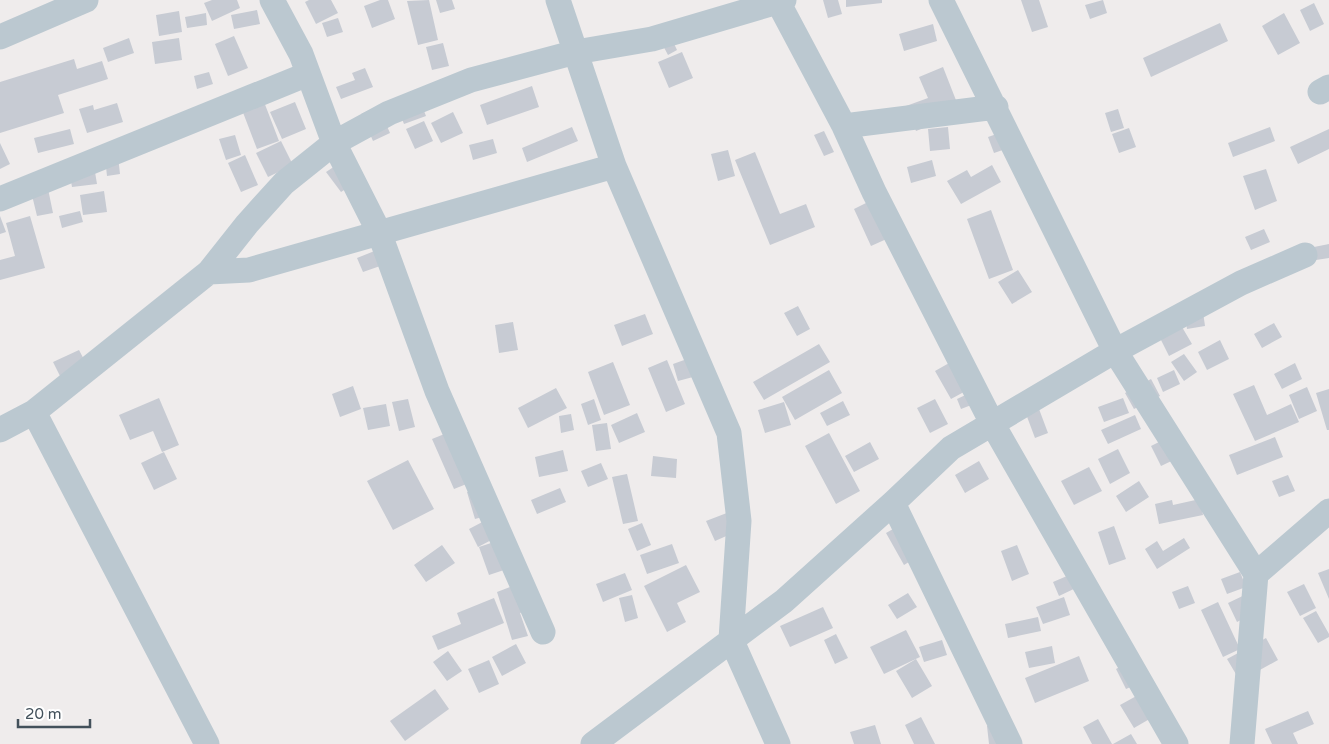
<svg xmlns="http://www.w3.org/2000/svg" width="1329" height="744" viewBox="0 0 1329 744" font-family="'Varela Round',sans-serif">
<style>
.building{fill:#c7cbd3}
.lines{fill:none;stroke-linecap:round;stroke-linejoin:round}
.minor{stroke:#bbc8d0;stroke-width:25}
</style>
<rect width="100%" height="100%" fill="#efecec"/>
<!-- building -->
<path class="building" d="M212 0H237L240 8 212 21 204 3Z
M309 0H331L338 13 316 24 305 2Z
M380 0H388L395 19 372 28 364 6Z
M429 0 438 40 418 45 407 1Z
M436 0H452L455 9 440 13Z
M823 0H838L842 14 828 18Z
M846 0H882V3L846 7Z
M1021 0H1039L1048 27 1032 32Z
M1103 0 1107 13 1090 19 1085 5Z
M1314 3 1324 24 1310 31 1300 10Z
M257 10 260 24 234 29 231 15Z
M179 11 182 32 159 36 156 15Z
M206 13 207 25 187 28 185 17Z
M1284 13 1300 43 1278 55 1262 26Z
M338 18 343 32 327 37 322 23Z
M1220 23 1228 41 1151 77 1143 58Z
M933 24 937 41 904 51 899 34Z
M668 31 677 50 668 55 658 36Z
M234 36 248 68 228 76 215 44Z
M129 38 134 53 108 62 103 48Z
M179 38 182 60 155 64 152 42Z
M443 43 449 66 432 70 426 47Z
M682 52 693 78 669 88 658 62Z
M74 59 77 69 102 61 108 79 58 95 64 113 0 133V82Z
M943 67 961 113 916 131 906 106 928 98 919 77Z
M365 68 373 87 341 99 336 87 355 80 352 73Z
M209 72 213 84 197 89 194 76Z
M532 86 539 107 487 125 480 105Z
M417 93 426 116 404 124 395 101Z
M261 94 279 141 257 149 239 102Z
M295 102 306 129 282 139 270 112Z
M117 103 123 122 87 133 79 109 93 105 94 110Z
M378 106 390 133 373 141 361 114Z
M1118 109 1124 128 1111 132 1105 113Z
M453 112 463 133 441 143 431 123Z
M424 121 433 141 415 149 406 129Z
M572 127 578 141 527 162 522 148Z
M948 127 950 149 930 151 928 129Z
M1270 127 1275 141 1233 157 1228 143Z
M1014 128 1020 144 994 153 988 137Z
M1129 128 1136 147 1119 153 1112 134Z
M70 129 74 144 38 153 34 138Z
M1329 129V149L1298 164 1290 147Z
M824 131 834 152 824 156 814 135Z
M235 135 241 155 226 160 219 139Z
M493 139 497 153 473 160 469 145Z
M281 141 293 165 268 177 256 153Z
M0 143 10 164 0 169Z
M728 150 735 176 718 181 711 154Z
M755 152 780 214 806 204 815 227 770 245 735 160Z
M245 155 258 185 241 192 228 163Z
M118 156 120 174 107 176 105 158Z
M932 160 936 176 911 183 907 167Z
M341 162 355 183 341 192 326 172Z
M992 165 1001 182 961 204 947 181 967 170 971 177Z
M94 166 97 184 72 187 69 170Z
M1266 169 1277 201 1255 210 1243 176Z
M47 184 53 213 37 216 30 187Z
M104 191 107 212 83 215 80 195Z
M874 199 891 237 871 246 854 209Z
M991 210 1013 270 989 279 967 219Z
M80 211 83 222 62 228 59 216Z
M0 216 6 232 0 234Z
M30 216 45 268 0 280V260L15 256 6 223Z
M1264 229 1270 242 1251 250 1245 237Z
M1329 244V258L1316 260 1314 247Z
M377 250 383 265 363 272 357 258Z
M1018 270 1032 292 1012 304 998 282Z
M798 306 810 329 797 336 784 313Z
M1203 312 1205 326 1187 329 1185 315Z
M645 314 653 334 622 346 614 325Z
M513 322 518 350 499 353 495 325Z
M1274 323 1282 337 1262 348 1254 334Z
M1182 327 1192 344 1169 356 1160 338Z
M1220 340 1229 359 1207 370 1198 352Z
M819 344 830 362 764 400 753 382Z
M79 350 89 369 63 382 53 362Z
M1184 354 1197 372 1184 381 1171 362Z
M958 358 973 387 951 399 935 371Z
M687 359 693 377 678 381 673 364Z
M667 360 685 404 666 412 648 368Z
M613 362 630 405 604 415 588 372Z
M1295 363 1302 379 1282 389 1274 374Z
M829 370 842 393 795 420 782 397Z
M1174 370 1180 384 1163 392 1157 378Z
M1151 379 1160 396 1134 409 1125 393Z
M1254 385 1267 415 1291 404 1299 422 1255 441 1233 394Z
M353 386 361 409 340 417 332 394Z
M1307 387 1317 411 1299 419 1289 395Z
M556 388 567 408 528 428 518 408Z
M1329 389V430H1327L1316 393Z
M974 391 979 402 961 409 957 399Z
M159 398 179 445 162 452 153 431 130 440 119 415Z
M1123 398 1129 413 1104 422 1098 407Z
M408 399 415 427 399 431 392 402Z
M594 399 601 420 588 425 581 404Z
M935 399 948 424 930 433 917 408Z
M843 401 850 415 827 426 820 413Z
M784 402 791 425 765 433 758 410Z
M386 404 390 426 368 430 363 408Z
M1039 409 1048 433 1035 438 1026 414Z
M637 413 645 432 619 443 611 425Z
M571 414 574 430 561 433 559 416Z
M1135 415 1141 429 1108 444 1101 430Z
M607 423 611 449 596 451 592 425Z
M452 431 474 481 454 489 432 439Z
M829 433 860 491 836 504 805 446Z
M1175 434 1186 454 1161 466 1151 446Z
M1275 437 1283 457 1237 475 1229 455Z
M870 442 879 459 854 472 845 456Z
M1118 449 1130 473 1110 484 1098 459Z
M563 450 568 471 539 477 535 457Z
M164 452 177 479 154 490 141 463Z
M653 456 677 459 676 478 651 476Z
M408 460 434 509 393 530 367 481Z
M979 461 989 479 965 493 955 475Z
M601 463 608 479 588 487 581 471Z
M1089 467 1102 491 1074 505 1061 481Z
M627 474 638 521 623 524 612 477Z
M1288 475 1295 491 1279 497 1272 481Z
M1139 481 1149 497 1126 512 1116 496Z
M480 488 489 515 475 519 467 492Z
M560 488 566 502 537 514 531 500Z
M1200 499 1203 515 1159 524 1155 504 1172 500 1173 505Z
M732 511 740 530 715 541 706 521Z
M490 518 499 536 478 547 469 529Z
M642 523 651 545 637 551 628 529Z
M902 524 920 555 904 565 886 533Z
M1114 526 1126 559 1109 565 1098 532Z
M1184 538 1190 548 1157 569 1145 549 1157 541 1163 551Z
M500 540 510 568 489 575 479 547Z
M672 544 679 563 647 574 640 555Z
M442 545 455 563 426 582 414 565Z
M1017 545 1029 574 1012 581 1001 551Z
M686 565 700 592 677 603 686 622 667 632 644 586Z
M1329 569V599L1318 573Z
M1240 572 1246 587 1227 594 1221 579Z
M625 573 632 590 603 602 596 584Z
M1074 573 1080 586 1059 596 1053 582Z
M518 584 527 611 520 613 528 636 512 640 497 592Z
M1304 584 1316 608 1300 616 1287 592Z
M1188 586 1195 603 1179 609 1172 592Z
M1251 592 1260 610 1237 622 1228 603Z
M908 593 917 607 897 619 888 605Z
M632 595 638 618 625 622 619 598Z
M1064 597 1070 615 1043 624 1036 607Z
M494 598 504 623 438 650 432 636 461 624 457 613Z
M1218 602 1240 649 1223 657 1201 610Z
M823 607 833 628 790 647 780 626Z
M1316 611 1329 634V637L1318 643 1303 618Z
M1038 617 1041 631 1008 638 1005 624Z
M906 630 920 657 884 674 870 647Z
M836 634 848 658 835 664 824 640Z
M1266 638 1278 660 1240 681 1227 659Z
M942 640 947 655 924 662 919 647Z
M516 644 526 663 502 676 492 657Z
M1052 646 1055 663 1029 668 1025 652Z
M448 651 462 671 447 681 433 662Z
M1079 656 1089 681 1035 703 1025 678Z
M916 659 932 686 912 698 896 671Z
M489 660 499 684 479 693 468 669Z
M1125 664 1135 685 1126 689 1116 669Z
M435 689 449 709 405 741 390 721Z
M1140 694 1153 717 1134 728 1120 705Z
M1308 711 1314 724 1293 733 1298 744H1272L1265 729Z
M921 717 935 744H914L905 725Z
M1098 719 1112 744H1092L1083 727Z
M1004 724 1006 744H989L987 726Z
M875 725 881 744H854L850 732Z
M1131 734 1137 744H1113Z"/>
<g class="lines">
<!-- minor -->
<path class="minor" d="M272 0 301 54 334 143 379 232 437 391 543 632
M558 0 614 166 729 433 739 521 731 639 778 744
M777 0 844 126 874 192 992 423 1176 744
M941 0 1115 351 1256 574 1242 744
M0 37 86 0
M1320 92 1329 87
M844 126 996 107
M0 199 308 74
M209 272 249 270 614 166
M34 412 207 744
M0 430 34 412 209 272 247 224 284 183 334 143 389 113 471 80 576 52 652 39 784 0
M893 503 1010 744
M1256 574 1329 511
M593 744 784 601 893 503 951 448 1115 351 1241 283 1305 255"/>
</g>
<!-- scale -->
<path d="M18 719v8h72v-8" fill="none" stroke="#43515b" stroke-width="2.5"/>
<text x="25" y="719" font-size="15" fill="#43515b" stroke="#ffffff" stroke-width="4" paint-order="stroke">20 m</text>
</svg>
